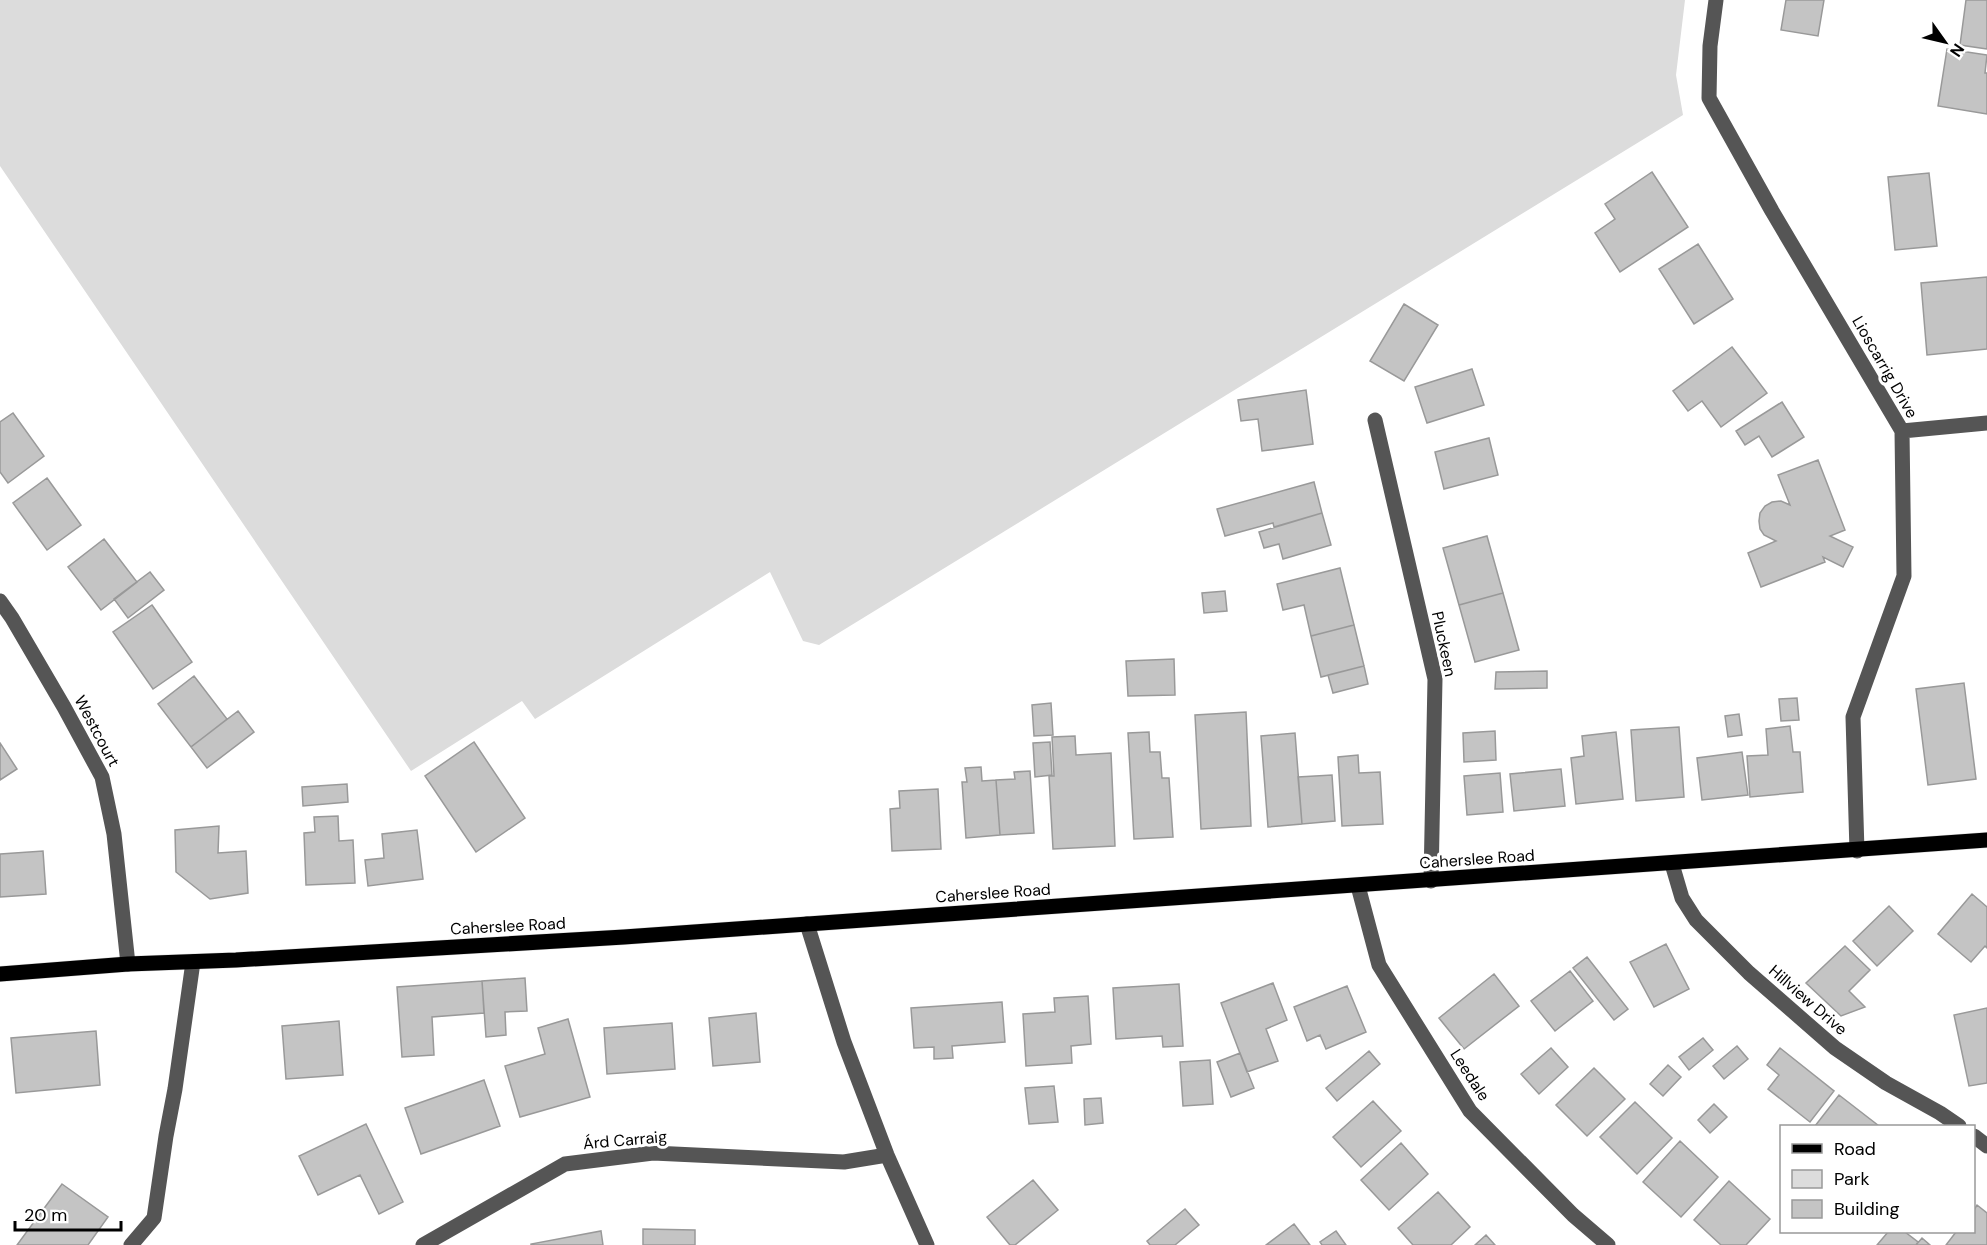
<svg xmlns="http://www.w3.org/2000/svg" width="1987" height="1245" viewBox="0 0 1987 1245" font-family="'DM Sans',sans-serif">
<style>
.green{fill:#dcdcdc}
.building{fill:#c4c4c4;stroke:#999;stroke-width:1.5}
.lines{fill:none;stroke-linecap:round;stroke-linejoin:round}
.major-casing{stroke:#dbdbdb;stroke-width:16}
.minor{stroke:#555;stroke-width:15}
.major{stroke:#000;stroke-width:15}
.labels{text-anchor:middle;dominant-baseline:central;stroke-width:6;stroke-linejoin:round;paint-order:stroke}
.street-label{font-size:16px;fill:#000;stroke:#fff}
</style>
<rect width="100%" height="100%" fill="#fff"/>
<!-- green -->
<path class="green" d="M0 0H1685L1676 75 1683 115 819 645 803 641 770 572 535 719 522 701 411 771 0 166Z"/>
<!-- building -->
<path class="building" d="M1786 0H1824L1818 36 1781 30Z
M1966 0H1987V49L1960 45Z
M1947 49 1987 55 1985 73H1987V114L1938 106Z
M1652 172 1688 227 1620 272 1595 233 1615 219 1605 204Z
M1929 173 1937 246 1895 250 1888 177Z
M1698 244 1733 299 1694 324 1659 269Z
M1987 277V349L1927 355 1921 283Z
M1404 304 1438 325 1404 381 1370 361Z
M1732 347 1767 393 1721 427 1702 401 1688 411 1673 391Z
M1472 369 1484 405 1427 423 1415 387Z
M1306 390 1313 444 1262 451 1258 419 1241 421 1238 400Z
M1782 402 1804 437 1772 457 1759 436 1745 445 1736 431Z
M13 413 44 456 8 483 0 472V422Z
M1489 438 1498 475 1444 489 1435 452Z
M1818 460 1845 530 1830 536 1853 547 1843 567 1823 557 1825 562 1761 587 1748 553 1776 541 1764 535 1760 529 1759 521 1760 513 1765 506 1772 502 1781 501 1790 505 1778 475Z
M47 478 81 525 47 550 13 503Z
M1314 482 1322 513 1274 527 1273 523 1225 536 1217 509Z
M1322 513 1331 545 1283 559 1279 544 1264 548 1259 532Z
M1487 536 1503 593 1459 605 1443 548Z
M104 539 137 582 101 610 68 567Z
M1340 568 1354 625 1311 636 1304 605 1283 610 1277 584Z
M150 572 164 590 128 618 114 599Z
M1225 591 1227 611 1204 613 1202 593Z
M1503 593 1519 650 1475 662 1459 605Z
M152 605 192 662 153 689 113 632Z
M1354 625 1364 666 1321 677 1311 636Z
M1174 659 1175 695 1128 696 1126 661Z
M1364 666 1368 684 1333 693 1328 675Z
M1547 671V688L1495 689 1496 672Z
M194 676 227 719 191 747 158 704Z
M1964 683 1976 779 1928 785 1916 689Z
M1797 698 1799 720 1781 721 1779 699Z
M1051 703 1053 735 1034 736 1032 705Z
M238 711 254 732 207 768 191 747Z
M1246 712 1251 826 1201 829 1195 715Z
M1739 714 1742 735 1728 737 1725 716Z
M1790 726 1793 752H1800L1803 792 1750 797 1747 756 1768 755 1766 729Z
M1679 727 1684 797 1636 801 1631 730Z
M1495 731 1496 760 1464 762 1463 733Z
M1149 732 1150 752H1160L1162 778H1169L1173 837 1134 839 1128 733Z
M1616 732 1623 799 1576 804 1571 758 1584 756 1582 736Z
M1295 733 1302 824 1268 827 1261 736Z
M1075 736 1076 755 1111 753 1115 846 1053 849 1049 776H1054L1052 737Z
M474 742 525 818 476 852 425 776Z
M1050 742 1052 775 1035 777 1033 743Z
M0 743 17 769 0 780Z
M1742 752 1748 795 1702 800 1697 758Z
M1358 755 1359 773 1380 772 1383 824 1342 826 1338 757Z
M981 767 982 781 996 780 1000 835 966 838 962 782H967L965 768Z
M1561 769 1565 806 1514 811 1510 774Z
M1030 771 1034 833 1000 835 996 780 1015 779 1014 772Z
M1500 773 1503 812 1467 815 1464 776Z
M1332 775 1335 821 1302 824 1298 777Z
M347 784 348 802 303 806 302 787Z
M938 789 941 849 892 851 890 809 900 808 899 791Z
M338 816 339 841 353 840 355 883 306 885 304 833 315 832 314 817Z
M219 826 218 853 246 851 248 893 210 899 176 872 175 830Z
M417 830 423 879 368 886 365 860 384 858 382 834Z
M43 851 46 894 0 897V854Z
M1972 894 1987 907V948L1985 946 1971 962 1938 934Z
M1889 906 1913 931 1877 966 1853 941Z
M1666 944 1689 989 1654 1007 1630 962Z
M1845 946 1870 970 1849 991 1865 1007 1841 1016 1806 983Z
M1587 957 1628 1009 1614 1020 1573 968Z
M1570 971 1593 1001 1555 1031 1531 1001Z
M1494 974 1519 1006 1464 1049 1439 1018Z
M525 978 527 1011 505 1012 506 1035 486 1037 482 981Z
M482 981 484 1013 432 1017 434 1055 402 1057 397 987Z
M1273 983 1287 1020 1266 1029 1278 1061 1247 1072 1221 1003Z
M1179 984 1183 1046 1163 1047 1162 1036 1116 1039 1113 988Z
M1347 986 1366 1032 1326 1049 1320 1035 1307 1041 1294 1007Z
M1088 996 1091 1044 1071 1046 1072 1063 1026 1066 1023 1014 1055 1012 1054 998Z
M1002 1002 1005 1042 952 1046 953 1058 934 1059V1047L914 1048 911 1008Z
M1987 1008V1083L1969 1086 1954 1015Z
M756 1013 760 1062 713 1066 709 1018Z
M568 1019 590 1097 520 1117 505 1066 545 1054 538 1028Z
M339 1021 343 1075 286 1079 282 1026Z
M672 1023 675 1069 607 1074 604 1028Z
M96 1031 100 1085 16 1093 11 1038Z
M1703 1038 1713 1050 1689 1070 1679 1057Z
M1737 1046 1748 1059 1724 1079 1713 1066Z
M1551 1048 1568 1067 1539 1094 1521 1074Z
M1780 1048 1834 1091 1810 1122 1768 1089 1779 1075 1767 1065Z
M1369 1051 1380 1064 1337 1101 1326 1088Z
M1240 1053 1254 1088 1231 1097 1217 1062Z
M1210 1060 1213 1104 1183 1106 1180 1062Z
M1668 1065 1681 1077 1663 1096 1650 1084Z
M1594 1068 1625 1099 1587 1136 1556 1105Z
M484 1080 500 1126 421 1154 405 1108Z
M1054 1086 1058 1122 1029 1124 1025 1088Z
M1839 1095 1879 1126H1815Z
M1101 1098 1103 1123 1085 1125 1084 1099Z
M1373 1101 1401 1131 1361 1167 1333 1137Z
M1635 1102 1672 1138 1637 1174 1600 1137Z
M1714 1104 1727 1117 1710 1133 1698 1120Z
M366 1124 403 1202 379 1214 360 1175 318 1195 299 1156Z
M1680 1141 1718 1177 1681 1217 1643 1182Z
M1401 1143 1428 1174 1389 1210 1361 1180Z
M1033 1180 1058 1210 1015 1245H1010L987 1217Z
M1729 1181 1770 1219 1746 1245H1721L1694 1220Z
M62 1184 108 1217 88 1245H17Z
M1438 1192 1470 1227 1451 1245H1413L1398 1228Z
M1977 1205 1987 1213V1245H1946L1956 1232H1974V1210Z
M1185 1209 1199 1225 1175 1245H1150L1147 1241Z
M1294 1224 1310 1245H1266Z
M643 1229 695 1230V1245H643Z
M601 1231 603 1245H531V1244Z
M1336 1231 1346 1245H1322L1320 1242Z
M1888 1232H1905L1918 1242 1916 1245H1877Z
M1486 1235 1495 1245H1475Z
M1922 1238 1930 1245H1916Z"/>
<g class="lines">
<defs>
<path id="major" d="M0 974 128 964 236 960 624 937 1987 840"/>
</defs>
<!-- major casing -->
<use href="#major" class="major-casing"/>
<!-- minor -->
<path class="minor" d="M1716 0 1710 46 1709 98 1772 211 1902 431 1904 576 1853 717 1857 851
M1375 420 1435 679 1431 881
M1902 431 1987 423
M0 601 12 618 64 707 102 777 114 834 128 964
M1672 864 1682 898 1696 920 1749 973 1835 1048 1886 1083 1940 1113 1959 1126
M1358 886 1379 965 1470 1111 1573 1215 1608 1245
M807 924 844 1042 887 1155 927 1245
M1974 1136 1987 1146
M131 1245 154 1218 166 1136 175 1089 193 962
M423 1245 565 1164 653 1153 844 1162 887 1155"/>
<!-- major -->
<use href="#major" class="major"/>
</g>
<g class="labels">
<!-- street labels -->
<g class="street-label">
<text transform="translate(1885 367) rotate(60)">Lioscarrig Drive</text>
<text transform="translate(1444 644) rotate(78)">Pluckeen</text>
<text transform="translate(97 731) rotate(62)">Westcourt</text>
<text transform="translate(1477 859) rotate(-4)">Caherslee Road</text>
<text transform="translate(993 893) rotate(-4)">Caherslee Road</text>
<text transform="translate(508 926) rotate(-3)">Caherslee Road</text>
<text transform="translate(1808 1000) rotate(41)">Hillview Drive</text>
<text transform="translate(1470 1075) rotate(57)">Leedale</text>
<text transform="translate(625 1140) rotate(-5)">Árd Carraig</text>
</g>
</g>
<!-- legend -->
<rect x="1780" y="1125" width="195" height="108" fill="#ffffff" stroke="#999999" stroke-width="1.5"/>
<rect x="1792" y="1144" width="30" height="9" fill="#000000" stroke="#999999" stroke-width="1.5"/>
<text x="1834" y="1155" font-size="18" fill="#000000">Road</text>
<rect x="1792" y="1170" width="30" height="18" fill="#dcdcdc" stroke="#999999" stroke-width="1.5"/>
<text x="1834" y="1185" font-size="18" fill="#000000">Park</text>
<rect x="1792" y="1200" width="30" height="18" fill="#c4c4c4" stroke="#999999" stroke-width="1.5"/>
<text x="1834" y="1215" font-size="18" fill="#000000">Building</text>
<!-- north arrow -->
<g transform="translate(1945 42) rotate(124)" stroke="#ffffff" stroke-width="4.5" paint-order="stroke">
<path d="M0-4.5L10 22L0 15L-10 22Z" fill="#000000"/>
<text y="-9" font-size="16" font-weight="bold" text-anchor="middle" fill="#000000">N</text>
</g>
<!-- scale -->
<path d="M15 1221v9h106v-9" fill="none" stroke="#000000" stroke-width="3"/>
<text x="24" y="1221" font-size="18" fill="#000000" stroke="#ffffff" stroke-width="4.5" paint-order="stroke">20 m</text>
</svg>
